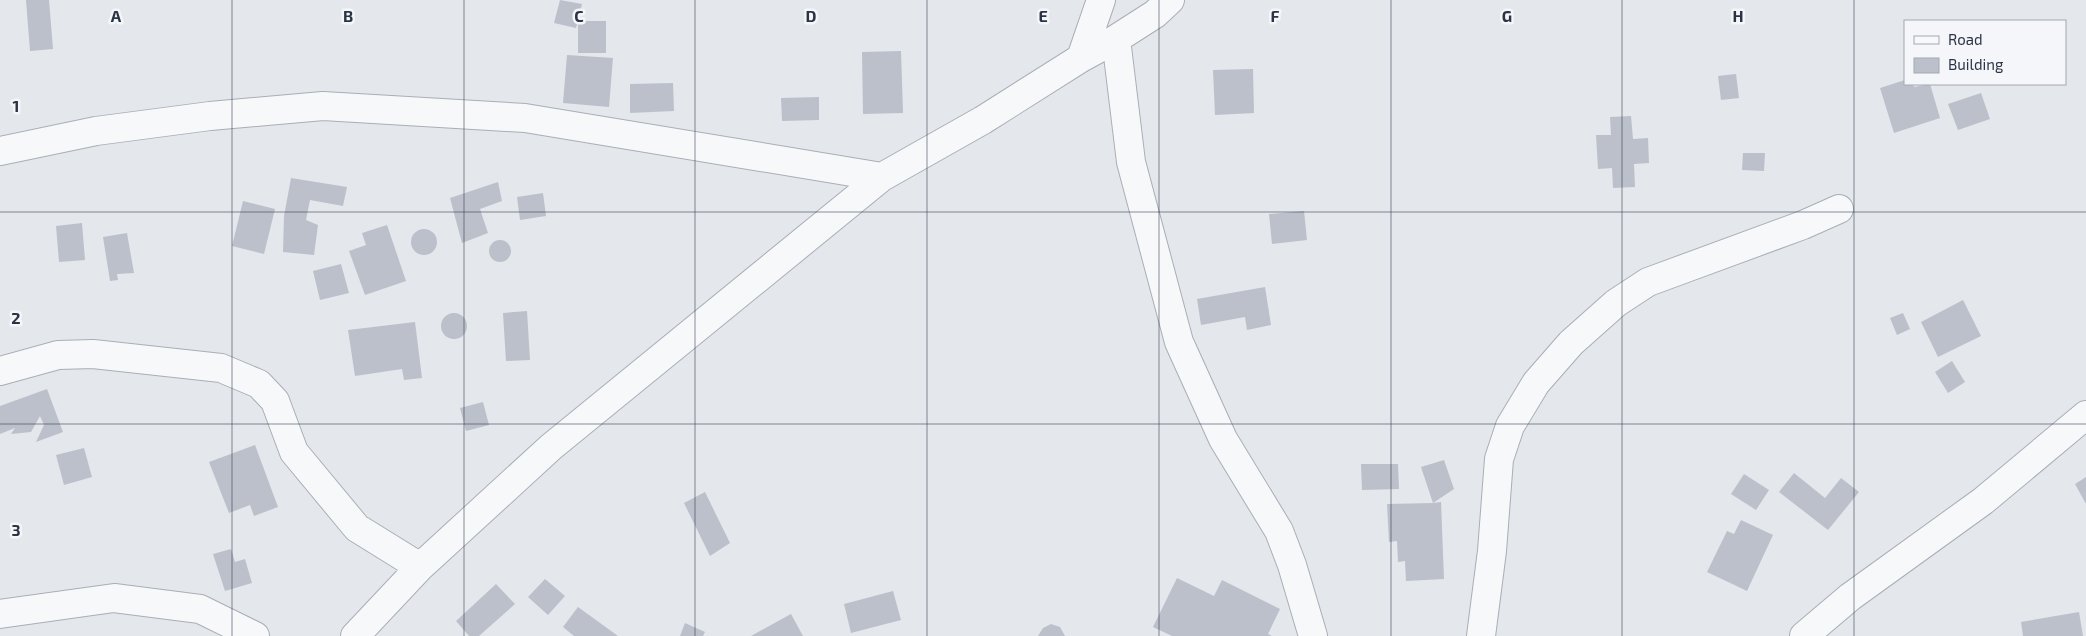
<svg xmlns="http://www.w3.org/2000/svg" width="2086" height="636" viewBox="0 0 2086 636" font-family="'Exo 2',sans-serif">
<style>
.building{fill:#bbc0ca}
.lines{fill:none;stroke-linecap:round;stroke-linejoin:round}
.street-casing{stroke:#a9aeb7;stroke-width:30}
.street{stroke:#f7f8fa;stroke-width:28}
.grid{fill:none;stroke:#2b3445;stroke-width:1;stroke-opacity:0.55}
.grid-label{font-size:16px;text-anchor:middle;font-weight:bold;fill:#2b3445;stroke:#f4f6f9;stroke-width:5;stroke-linejoin:round;paint-order:stroke}
</style>
<rect width="100%" height="100%" fill="#e4e7ec"/>
<!-- building -->
<path class="building" d="M26 0H49L53 49 30 51Z
M560 0 582 4 576 28 554 23Z
M578 21H606V53H578Z
M901 51 903 113 863 114 862 52Z
M567 55 613 58 609 107 563 103Z
M1253 69 1254 113 1215 115 1213 70Z
M1736 74 1739 98 1721 100 1718 76Z
M1905 80V84H1913L1914 87 1930 84 1940 118 1894 133 1880 88Z
M673 83 674 111 630 113V84Z
M1981 93 1990 119 1958 130 1948 104Z
M819 97V120L782 121 781 98Z
M1631 116 1633 139 1648 138 1649 163 1634 164 1635 187 1613 188 1612 168 1598 169 1596 135H1611L1610 117Z
M1743 153H1765L1764 171 1742 170Z
M291 178 347 187 343 206 310 200 306 220 318 225 314 255 283 252 284 216Z
M498 182 502 201 480 209 488 233 462 243 450 198Z
M543 193 546 216 520 220 517 197Z
M243 201 275 209 264 254 232 246Z
M1304 211 1307 240 1272 244 1269 214Z
M82 223 85 260 59 262 56 226Z
M387 225 406 281 365 295 349 251 366 245 362 233Z
M411 242a13 13 0 1 1 26 0a13 13 0 1 1-26 0Z
M127 233 134 273 117 274 118 280 110 281 103 237Z
M489 251a11 11 0 1 1 22 0a11 11 0 1 1-22 0Z
M341 264 349 293 320 300 313 271Z
M1265 287 1271 325 1247 330 1245 317 1201 325 1197 299Z
M1963 300 1981 336 1938 357 1921 322Z
M527 311 530 360 506 361 503 313Z
M1903 313 1910 329 1897 335 1890 318Z
M441 326a13 13 0 1 1 26 0a13 13 0 1 1-26 0Z
M415 322 422 378 404 380 402 369 355 376 348 330Z
M1952 361 1965 382 1948 393 1935 372Z
M47 389 63 432 36 442 44 425 40 416 31 432 11 434 15 428 0 434V406Z
M483 402 489 425 466 431 460 408Z
M255 445 278 507 254 516 250 505 229 513 209 462Z
M84 448 92 477 64 485 56 455Z
M1444 460 1454 489 1433 503 1441 502 1444 579 1406 581 1405 561 1398 562 1397 541 1389 542 1387 504 1433 503 1421 467Z
M1361 464H1398L1399 489 1362 490Z
M1794 473 1825 498 1841 478 1859 492 1828 530 1779 492Z
M1744 474 1769 490 1756 510 1731 494Z
M2086 477V504L2075 484Z
M705 492 730 543 710 556 684 503Z
M1741 520 1773 535 1747 591 1707 572 1727 531 1734 534Z
M231 549 235 562 245 559 252 583 225 591 213 554Z
M1177 578 1214 596 1222 580 1280 609 1268 634 1272 636H1172L1153 627Z
M545 579 565 596 548 615 528 597Z
M496 584 515 604 479 636H469L456 621Z
M893 591 901 620 851 633 844 604Z
M578 607 618 636H574L563 627Z
M2079 612 2083 636H2023L2021 622Z
M791 614 803 636H751Z
M685 623 705 632 703 636H680Z
M1051 624 1060 627 1065 636H1038L1043 628Z"/>
<g class="lines">
<defs>
<path id="street" d="M1116 39 1131 162 1179 342 1223 439 1279 531 1292 565 1313 636
M1081 58 1101 0
M0 151 96 131 210 116 323 106 525 118 882 177
M0 371 58 355 93 354 221 368 259 384 275 401 294 452 357 528 420 567
M0 614 114 598 200 609 255 636
M355 636 420 567 551 447 882 177 983 120 1081 58 1116 39 1155 14 1170 0
M1481 636 1492 551 1499 459 1510 426 1536 383 1571 343 1616 303 1648 282 1803 225 1839 209
M1804 636 1850 597 1983 501 2086 415"/>
</defs>
<!-- street casing -->
<use href="#street" class="street-casing"/>
<!-- street -->
<use href="#street" class="street"/>
</g>
<!-- grid -->
<path class="grid" d="M232 0V636M464 0V636M695 0V636M927 0V636M1159 0V636M1391 0V636M1622 0V636M1854 0V636M0 212H2086M0 424H2086"/>
<g class="grid-label">
<text x="116" y="22">A</text>
<text x="348" y="22">B</text>
<text x="579" y="22">C</text>
<text x="811" y="22">D</text>
<text x="1043" y="22">E</text>
<text x="1275" y="22">F</text>
<text x="1507" y="22">G</text>
<text x="1738" y="22">H</text>
<text x="16" y="112">1</text>
<text x="16" y="324">2</text>
<text x="16" y="536">3</text>
</g>
<!-- legend -->
<rect x="1904" y="20" width="162" height="65" fill="#f4f6f9" stroke="#a4a8b1"/>
<rect x="1914" y="36" width="25" height="8" fill="#f7f8fa" stroke="#a4a8b1"/>
<text x="1948" y="45" font-size="15" fill="#2b3445">Road</text>
<rect x="1914" y="58" width="25" height="15" fill="#bbc0ca" stroke="#a4a8b1"/>
<text x="1948" y="70" font-size="15" fill="#2b3445">Building</text>
</svg>
